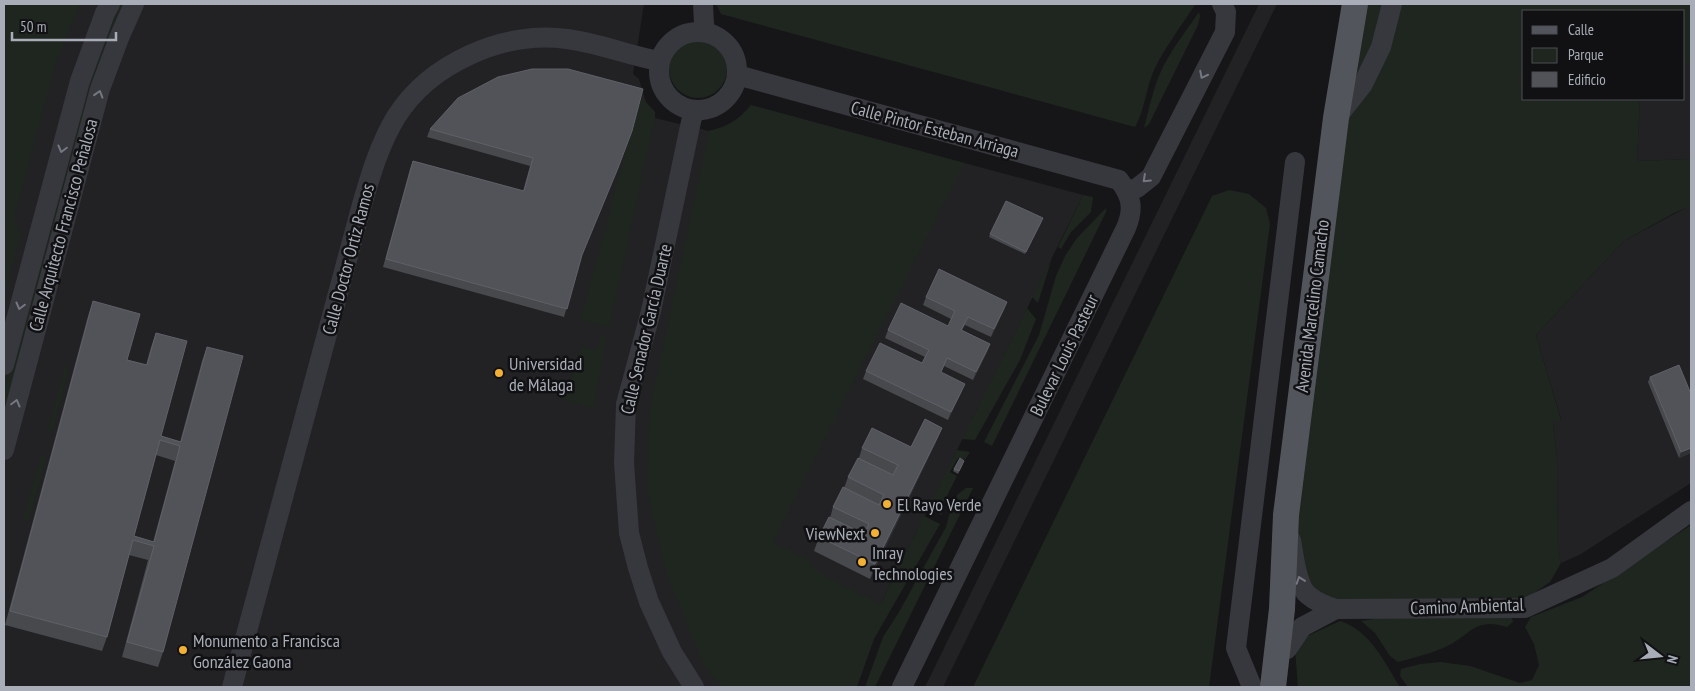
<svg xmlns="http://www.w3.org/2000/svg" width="1695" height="691" viewBox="0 0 1695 691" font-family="'PT Sans Narrow',sans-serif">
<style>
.built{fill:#222225}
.green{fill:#1e261f}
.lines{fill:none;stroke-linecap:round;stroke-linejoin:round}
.minor{stroke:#37383d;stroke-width:20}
.major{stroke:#53555c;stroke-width:26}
.wall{fill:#47494d;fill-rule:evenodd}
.shaded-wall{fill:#2f3033}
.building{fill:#525359;stroke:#5f6168;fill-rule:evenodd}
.oneway{stroke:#757881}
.poi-dot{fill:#f2b134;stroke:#111113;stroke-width:2}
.labels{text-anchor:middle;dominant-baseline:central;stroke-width:5;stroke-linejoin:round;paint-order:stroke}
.street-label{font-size:18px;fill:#a8adb8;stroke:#111113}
.poi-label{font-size:18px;fill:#a8adb8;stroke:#111113;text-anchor:start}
</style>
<rect width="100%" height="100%" fill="#161618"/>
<!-- built -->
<path class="built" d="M4 4H644L633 74 639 79 646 102 655 112V118L709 131 722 128 739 118 751 105 1083 195 881 604 838 687H4Z
M1259 4H1277L943 687H925Z
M1684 63H1691V159L1637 161 1640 99H1684Z
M1691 205V483L1581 554 1561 563 1558 550 1557 460 1553 421 1561 419 1536 335 1624 241Z"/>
<!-- green -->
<path class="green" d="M4 4H80L56 63 14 219 21 233 4 298Z
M118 4H126L53 238 45 236 87 82Z
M716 4H1194L1195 5C1181 26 1166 46 1155 68 1146 87 1145 110 1135 127L721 14Z
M1362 4H1385L1373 45 1359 73 1352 76Z
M1401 4H1691V63H1684V11H1524V99H1640L1637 161 1691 159V206L1676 212 1624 241 1536 335 1561 420 1553 422 1557 460 1558 550 1561 563 1550 582 1527 598 1339 601 1311 588 1292 514 1340 132Z
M1199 12 1200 16 1198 25 1149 124 1144 128C1149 109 1153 89 1161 71 1171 50 1186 31 1199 12Z
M669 69a29 29 0 1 1 58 0a29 29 0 1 1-58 0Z
M640 97 655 112V118L609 327 581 320Z
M751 105 964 163 773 542 805 558 809 562 814 570 881 604 924 516 940 524 874 639 857 687H722L703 664 667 575 647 490 650 407 709 131C729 126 738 120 751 105Z
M1229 190 1249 194 1266 208 1270 224 1209 687H973L1212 196Z
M1083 195 1093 197 1091 212 1071 232 1061 249 1058 247Z
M1106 208V212L992 446 984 442 1039 335 1056 276 1065 256 1077 238Z
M41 252 48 254 4 419V390Z
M1052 258 1038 303 1032 297Z
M1027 308 1036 319 1020 360 975 440 962 439Z
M601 335 607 337 593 408 556 397 561 384 569 385 581 346 597 351Z
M65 366 69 367 53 431 48 430Z
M957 450 970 452 965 460 958 458 950 472 957 476 945 500 942 515 927 509Z
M41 455 47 457 29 521 23 520Z
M966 488H973L875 687H865L883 637 899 612 946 527 953 501 958 494Z
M1691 525V687H1408L1400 676 1401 669 1420 664 1441 662 1470 666 1520 683 1532 680 1539 665 1534 644 1525 627 1531 617 1582 597Z
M1511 616 1513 622 1507 627C1473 616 1470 637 1443 648 1429 654 1413 658 1398 662L1390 656 1375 633 1361 621 1384 617Z
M1340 621C1370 630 1385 663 1400 687H1298L1295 650 1299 640Z"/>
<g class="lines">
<!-- minor -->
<path class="minor" d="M703 4 704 24 706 32
M659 71a39 39 0 1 1 78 0a39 39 0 1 1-78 0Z
M737 75 1119 180C1132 197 1134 209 1126 228L902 687
M1337 117 1363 84 1381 47 1392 4
M1127 191 1137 188 1151 177 1225 32 1226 12 1222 4
M4 365 80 81 105 13 110 4
M4 450 100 89 119 38 134 4
M1291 540C1294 555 1296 585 1308 595 1316 602 1326 606 1336 609L1525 608 1612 568 1691 511
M1287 649 1302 627 1336 609
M232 687 361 208C370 177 379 145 396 117 430 63 505 30 567 39 598 43 628 55 659 61
M694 687 672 652 649 602 638 568 629 533 624 463 626 404 651 311 692 117 697 110
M1252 687 1236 648 1295 162"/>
<!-- major -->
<path class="major" d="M1273 687 1282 609 1286 515 1336 118 1355 4"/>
</g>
<!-- wall -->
<path class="wall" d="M498 77 581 258 564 317 383 267 410 169 413 161 523 191 530 166 427 137 430 129Z
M1042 221 1025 254 989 237 990 234Z
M926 297 1007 302 1004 310 991 337 965 325 962 330 990 344 987 352 973 380 944 366 941 372 962 391 948 420 863 379 866 371 922 363 925 357 885 338 888 330 948 326 951 319 923 305Z
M93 301 127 360 146 365 151 347 156 333 161 436 180 442 202 361 207 347 163 652 158 667 122 657 148 560 129 555 107 637 102 651 5 625 88 316ZM156 455 175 461 153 542 134 536Z
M1650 377 1691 394V453L1679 458 1648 382Z
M942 428 936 442 870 579 814 551 819 537 830 518 833 507 844 488 848 477 859 458 862 448 911 447Z
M963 464 958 474 953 471 954 469Z"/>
<!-- shaded-wall -->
<path class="shaded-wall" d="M1007 302 1004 310 991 337 994 329Z
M990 344 987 352 973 380 976 372Z
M965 384 962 391 948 420 951 412Z
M942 428 936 442 870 579 875 564Z
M1691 448V453L1679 458 1681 452Z"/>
<!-- building -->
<path class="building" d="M532 69H568L643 89 632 131 618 168 582 255 567 309 386 259 413 161 524 191 533 158 430 129 458 98 498 77Z
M1006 201 1043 218 1026 252 990 234Z
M939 269 1007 302 994 329 968 317 961 330 990 344 976 372 947 358 941 372 965 384 951 412 866 371 880 343 922 363 929 350 888 330 901 303 948 326 955 311 926 297Z
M93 301 140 314 127 360 147 365 156 333 187 341 161 436 181 442 207 347 243 356 163 652 127 642 154 546 133 540 107 637 10 611ZM160 440 180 446 154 542 134 536Z
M1679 365 1691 394V448L1681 452 1650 377Z
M925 419 942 428 875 564 819 537 829 517 864 534 869 524 833 507 843 487 879 505 884 495 848 477 858 458 893 475 898 465 862 448 872 428 911 447Z
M960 458 964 461 959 471 954 469Z"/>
<!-- one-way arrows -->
<defs><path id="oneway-chevron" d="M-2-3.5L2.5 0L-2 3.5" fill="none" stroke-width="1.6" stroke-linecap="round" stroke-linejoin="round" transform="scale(1.25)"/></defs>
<g class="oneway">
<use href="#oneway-chevron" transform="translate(1203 75) rotate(117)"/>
<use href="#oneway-chevron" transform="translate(99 94) rotate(-73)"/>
<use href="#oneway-chevron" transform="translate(62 149) rotate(105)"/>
<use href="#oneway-chevron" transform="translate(1146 179) rotate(137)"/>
<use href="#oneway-chevron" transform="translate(20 306) rotate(105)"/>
<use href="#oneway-chevron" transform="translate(16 403) rotate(-75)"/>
<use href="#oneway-chevron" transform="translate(1300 580) rotate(-109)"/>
</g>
<!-- markers -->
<g class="poi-dot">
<circle cx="499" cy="373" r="5"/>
<circle cx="887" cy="504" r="5"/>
<circle cx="875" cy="533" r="5"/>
<circle cx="862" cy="562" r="5"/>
<circle cx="183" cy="650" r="5"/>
</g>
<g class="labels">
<!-- street labels -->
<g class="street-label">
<text transform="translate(935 129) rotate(15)">Calle Pintor Esteban Arriaga</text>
<text transform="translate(63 225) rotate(-75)">Calle Arquitecto Francisco Peñalosa</text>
<text transform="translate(348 259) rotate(-75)">Calle Doctor Ortiz Ramos</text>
<text transform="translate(1312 306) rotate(-83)">Avenida Marcelino Camacho</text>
<text transform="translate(646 329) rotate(-77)">Calle Senador García Duarte</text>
<text transform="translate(1064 355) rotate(-64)">Bulevar Louis Pasteur</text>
<text transform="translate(1467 606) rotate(-2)">Camino Ambiental</text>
</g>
<!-- poi labels -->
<g class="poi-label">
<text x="509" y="363">Universidad<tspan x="509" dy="21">de Málaga</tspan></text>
<text x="897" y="504">El Rayo Verde</text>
<text x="865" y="533" text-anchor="end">ViewNext</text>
<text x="872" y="552">Inray<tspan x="872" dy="21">Technologies</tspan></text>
<text x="193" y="640">Monumento a Francisca<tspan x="193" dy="21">González Gaona</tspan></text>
</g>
</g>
<!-- border -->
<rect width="1695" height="691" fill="none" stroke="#a8adb8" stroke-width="10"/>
<!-- legend -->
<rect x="1522" y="10" width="162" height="90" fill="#111113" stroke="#4d4f55"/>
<rect x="1532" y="26" width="25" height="8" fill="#53555c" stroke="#4d4f55"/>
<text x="1568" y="35" font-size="15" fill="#a8adb8">Calle</text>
<rect x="1532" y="48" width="25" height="15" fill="#1e261f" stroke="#4d4f55"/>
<text x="1568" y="60" font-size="15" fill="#a8adb8">Parque</text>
<rect x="1532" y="72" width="25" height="15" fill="#525359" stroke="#4d4f55"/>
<text x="1568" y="85" font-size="15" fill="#a8adb8">Edificio</text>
<!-- north arrow -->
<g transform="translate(1660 656) rotate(106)" stroke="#111113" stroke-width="4" paint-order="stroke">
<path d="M0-4L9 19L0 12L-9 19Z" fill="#a8adb8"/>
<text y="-8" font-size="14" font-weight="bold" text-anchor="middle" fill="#a8adb8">N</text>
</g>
<!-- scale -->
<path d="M12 32v8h104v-8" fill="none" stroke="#a8adb8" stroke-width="2.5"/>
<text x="20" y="32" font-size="15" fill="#a8adb8" stroke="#111113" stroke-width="4" paint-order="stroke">50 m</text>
</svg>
